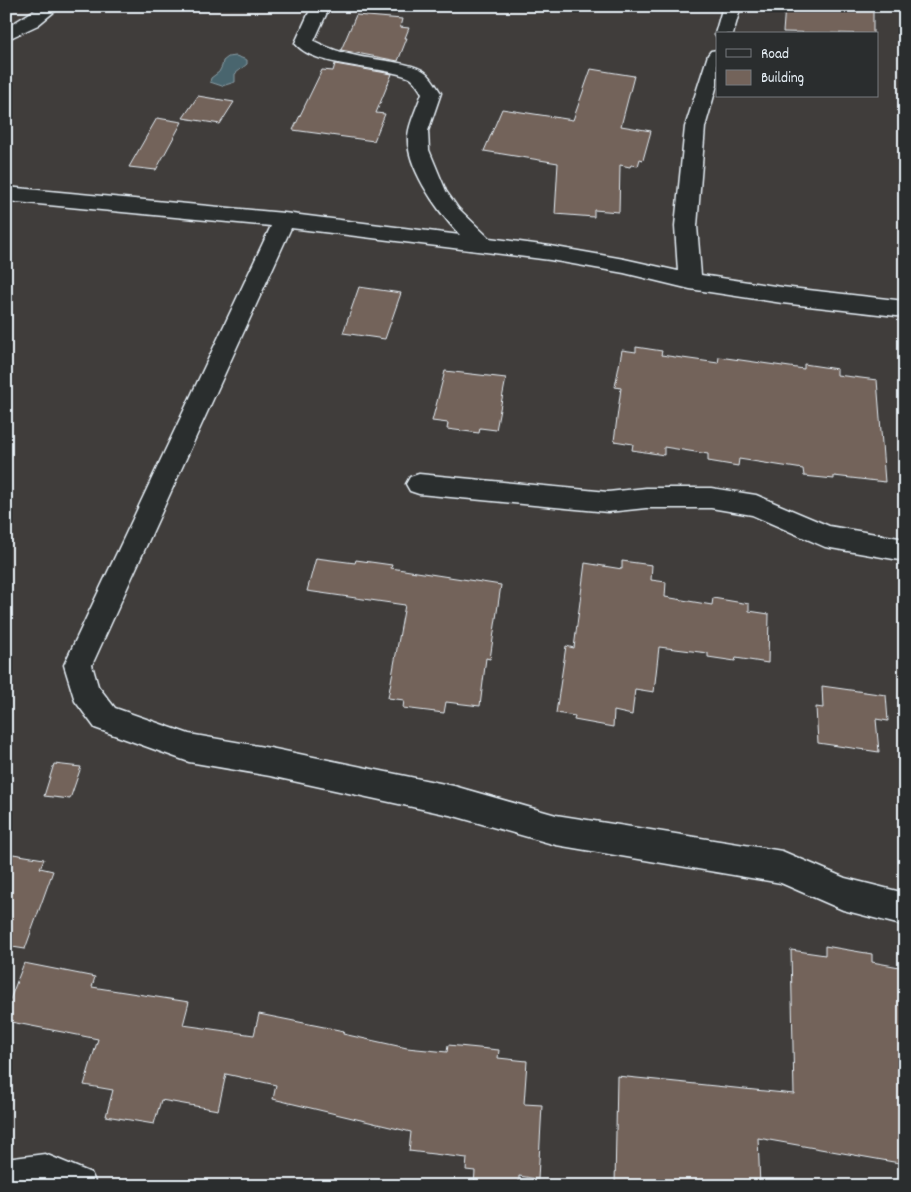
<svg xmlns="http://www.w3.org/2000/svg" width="911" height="1192" viewBox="0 0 911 1192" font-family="Dekko,sans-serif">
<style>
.water{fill:#4a656e;stroke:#899da5}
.building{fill:#73635a;stroke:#e8f1f8}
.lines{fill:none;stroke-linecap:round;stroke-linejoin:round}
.street-casing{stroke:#e8f1f8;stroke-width:3}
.street{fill:#2a2d2e;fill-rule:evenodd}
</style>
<rect width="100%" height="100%" fill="#403d3b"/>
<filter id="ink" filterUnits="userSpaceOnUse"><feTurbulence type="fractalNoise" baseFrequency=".02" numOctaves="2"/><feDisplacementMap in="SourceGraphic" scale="10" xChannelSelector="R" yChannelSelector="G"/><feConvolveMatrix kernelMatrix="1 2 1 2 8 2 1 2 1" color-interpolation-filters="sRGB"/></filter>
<g filter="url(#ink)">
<!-- water -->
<path class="water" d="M236 56 247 60V64L235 74V82L222 86 210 82 211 78 219 72 222 66 223 61 228 57Z"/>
<!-- building -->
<path class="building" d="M785 6 873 8V34L783 32Z
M356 15 402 19 400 27 409 28 405 38H407L398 61 341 50Z
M335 64 392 74 376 113 385 114 374 141 293 130 322 70 333 71Z
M591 69 634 76 621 126 651 131 643 160 640 159 638 166 631 165 630 167 620 165 619 212 594 210V217L555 214 558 163 484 151 502 109 573 120Z
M198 96 234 102 220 124 183 118Z
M157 118 182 122 156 170 129 167Z
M359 287 401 293 385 339 343 333Z
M636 347 662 351 661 355 718 363 719 357 804 369V364L837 369V375L877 380 885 482 834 476V479L804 476 803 469 739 459 738 466 708 461V454L664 447V455L632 450 633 444 614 441 621 388 615 387 622 350 636 352Z
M445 371 506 378 496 430 480 428 479 433 447 429 448 423 432 421Z
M316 558 355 563 356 560 392 565 391 568 501 585 490 659 486 658 480 706 446 702 444 713 403 708 404 700 388 698 405 605 307 591Z
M622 561 652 565 651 580 666 582 665 597 712 605 713 598 749 604V611L769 614 768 663 736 658 735 661 708 657V653L659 647 654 692 635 689 632 715 614 711 613 727 574 720 575 716 556 713 566 646 574 648 585 563 622 569Z
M822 686 886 695 888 721 876 719 879 752 818 743 816 707 823 708Z
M54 764 81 767 70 799 44 796Z
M13 854 44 859 40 868 53 871 25 949 6 946V873Z
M825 946 872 954V962L905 968V1164L758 1138 760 1186H615L617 1076 794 1094 791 950 825 955Z
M24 963 95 977 92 987 189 1002 183 1025 254 1035 259 1014 344 1031 343 1034 407 1048 447 1052 448 1045 499 1050 498 1058 527 1061 524 1104 542 1105 538 1179 519 1176V1186H474L475 1171 466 1170 467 1158 409 1151 411 1132 273 1099 276 1085 226 1074 218 1110 161 1100 154 1124 106 1116 113 1090 84 1085 98 1039 6 1021V1010Z"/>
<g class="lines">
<defs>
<path id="street" d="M41 6H61L38 25 6 40V28Z
M312 6H330L314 41C328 48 342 53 357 56 373 60 413 62 425 72 431 76 437 87 441 93L428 131 429 150 446 191 458 208 489 238 550 246 624 259 678 271 675 226 685 127 708 55 711 51 717 50V85L705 127 697 226 701 275 782 287 905 301V317L782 303 690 289 624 273 550 260 291 228 92 665 98 686 115 708 189 734 270 748 454 786 556 815 782 851 845 878 905 893V926L843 910 781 883 556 845 454 816 270 776 189 762 95 728 75 701 64 665 271 226 6 201V187L284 213 460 235C439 213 401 162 409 130 412 117 418 105 422 93 419 89 415 81 410 78 383 65 313 68 295 43Z
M723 6H741L733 34H717V37L715 34Z
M419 474 608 492 646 488H711L756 495 829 526 905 539V561L825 547 752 515 711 508H646L608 512 419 494 410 491 406 484 410 477Z
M45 1154 91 1173 97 1186H6V1159Z"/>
</defs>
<!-- street casing -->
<use href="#street" class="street-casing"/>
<!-- street -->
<use href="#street" class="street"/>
</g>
</g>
<!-- margin -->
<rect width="911" height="1192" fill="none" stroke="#2a2d2e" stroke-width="25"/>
<rect x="12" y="12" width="886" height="1167" fill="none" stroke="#e8f1f8" stroke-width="2" filter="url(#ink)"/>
<!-- legend -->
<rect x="716" y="32" width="162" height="65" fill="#2a2d2e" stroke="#767b7f"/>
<rect x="726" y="49" width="25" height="8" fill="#2a2d2e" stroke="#767b7f"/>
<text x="761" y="58" font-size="15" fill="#e8f1f8">Road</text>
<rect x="726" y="70" width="25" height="15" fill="#73635a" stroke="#767b7f"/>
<text x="761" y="82" font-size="15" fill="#e8f1f8">Building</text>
</svg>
